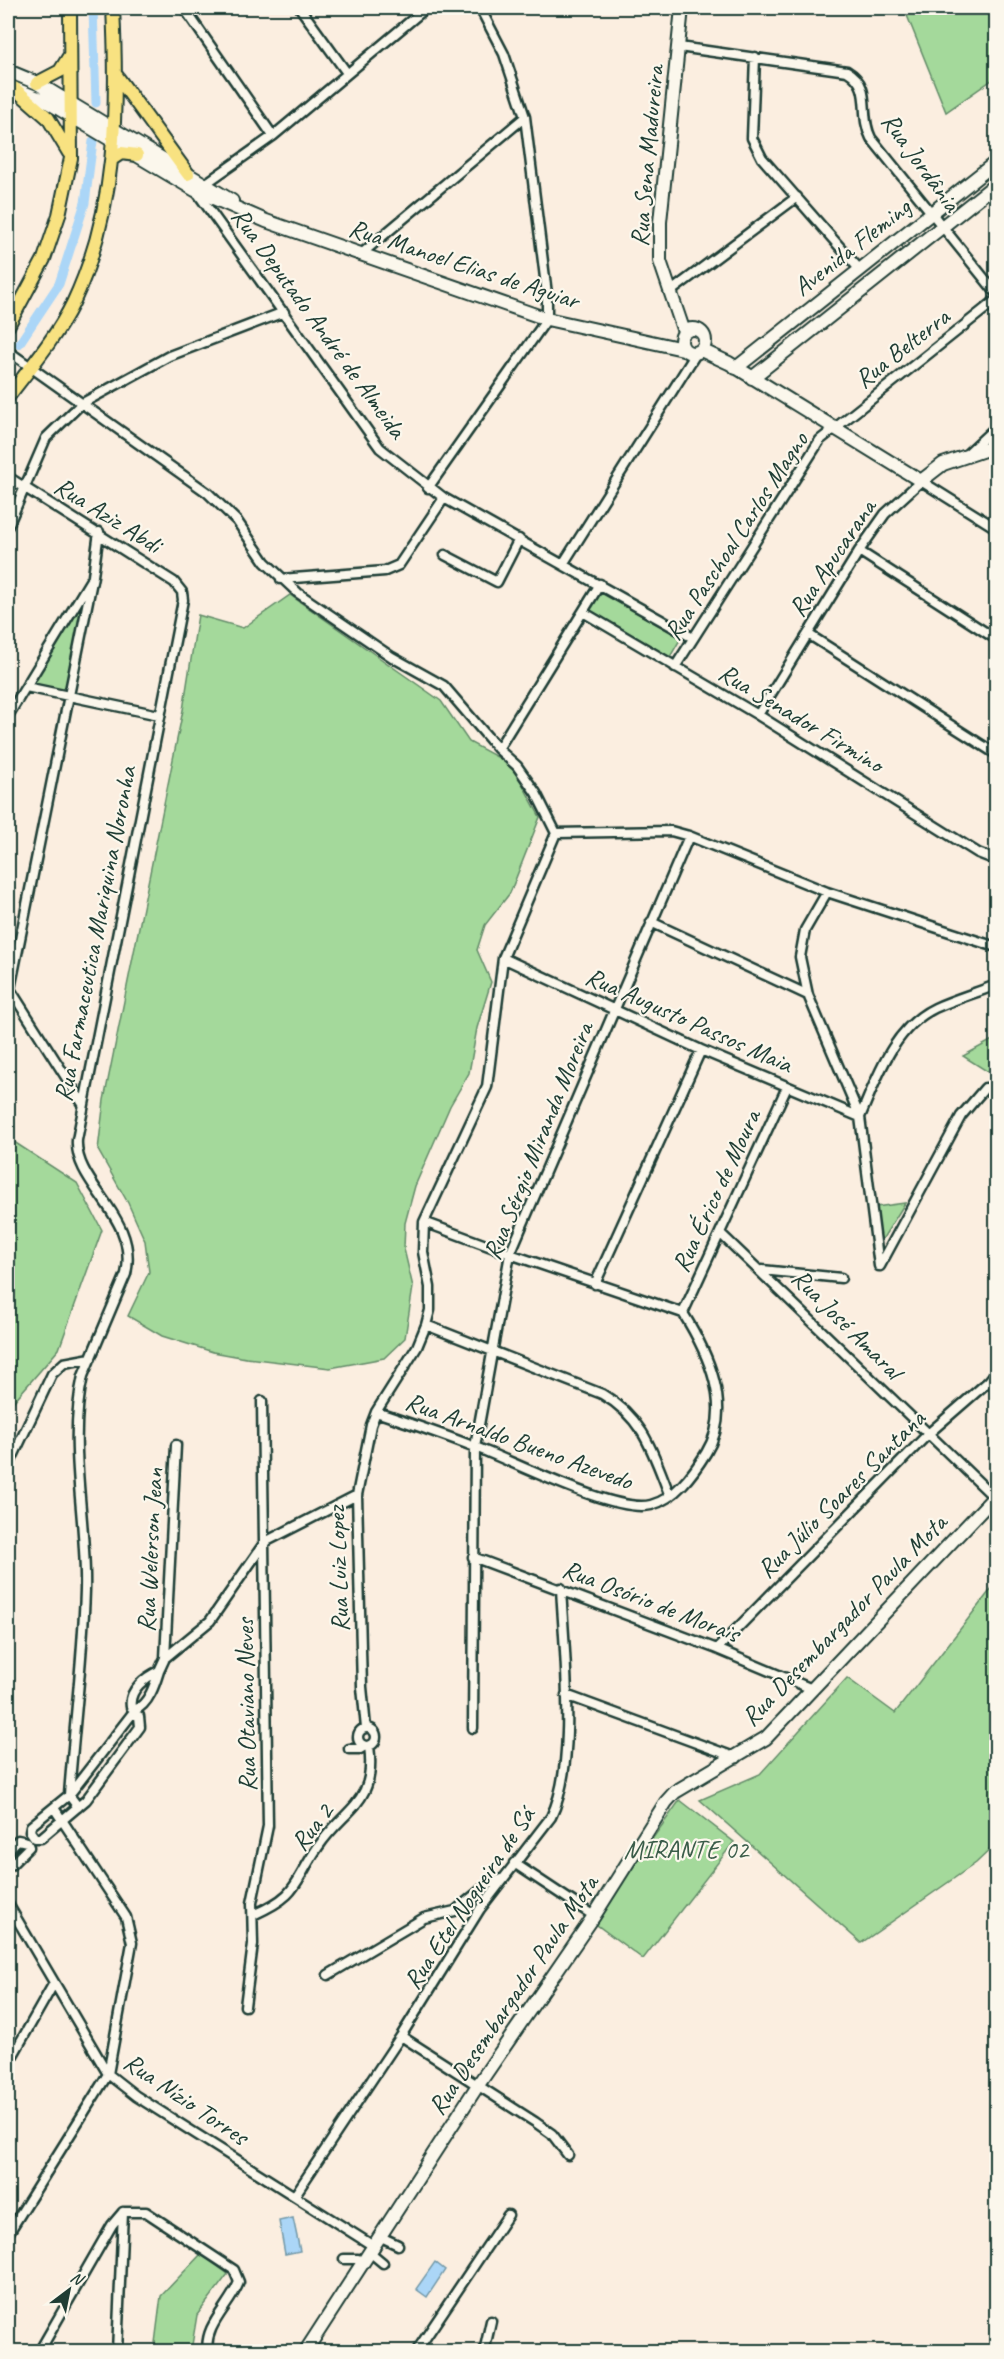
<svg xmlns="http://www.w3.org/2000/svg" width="1004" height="2359" viewBox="0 0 1004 2359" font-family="Caveat,sans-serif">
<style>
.green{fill:#a4d99b;stroke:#628b68;stroke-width:1.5}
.water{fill:#abd6f7;stroke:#7399a9;stroke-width:1.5}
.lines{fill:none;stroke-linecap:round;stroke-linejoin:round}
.canal{stroke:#abd6f7;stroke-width:9}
.street-casing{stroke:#1f3d34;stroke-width:13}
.secondary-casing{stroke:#1f3d34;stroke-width:16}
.primary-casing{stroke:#1f3d34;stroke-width:16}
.street{stroke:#fbf7ec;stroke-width:8}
.secondary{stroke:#fbf7ec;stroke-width:12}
.primary{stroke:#f8e281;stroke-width:12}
.labels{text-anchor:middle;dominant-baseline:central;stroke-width:4.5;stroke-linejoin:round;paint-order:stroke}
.street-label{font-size:26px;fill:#1f3d34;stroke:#fbf7ec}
.park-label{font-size:26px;fill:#3a5c49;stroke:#fbf7ec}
</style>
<rect width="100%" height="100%" fill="#fbeee0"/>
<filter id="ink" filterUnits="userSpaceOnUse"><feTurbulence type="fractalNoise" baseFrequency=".0167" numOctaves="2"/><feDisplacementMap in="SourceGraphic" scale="12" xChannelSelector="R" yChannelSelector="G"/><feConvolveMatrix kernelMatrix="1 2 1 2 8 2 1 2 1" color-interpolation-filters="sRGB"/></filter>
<g filter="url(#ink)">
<!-- green -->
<path class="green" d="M904 8H996V77L946 112Z
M93 576 69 695 26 687Z
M599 591 681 638 670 657 588 609Z
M290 595 441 701 469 742 512 765 540 817 510 893 485 925 477 950 491 982 477 1028 469 1073 450 1106 415 1186 405 1223 404 1249 413 1287 405 1338 384 1358 330 1368 246 1358 213 1352 162 1336 128 1316 149 1272 145 1241 128 1203 98 1150 104 1100 183 710 198 615 243 628Z
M996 1038V1077L963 1056Z
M8 1138 77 1183 102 1230 59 1349 14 1401 8 1416Z
M905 1203 880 1243 876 1207Z
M996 1583V1844L976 1863 861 1943 700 1800 760 1774 847 1678 895 1713Z
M680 1800 734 1842 643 1959 593 1922Z
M201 2254 228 2274 197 2315 191 2351H154L161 2296Z"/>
<!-- water -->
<path class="water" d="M293 2218 300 2251 285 2254 279 2221Z
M435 2262 445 2270 427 2297 416 2289Z"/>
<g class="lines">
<!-- canal -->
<path class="canal" d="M93 8 96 103
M19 344 59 284 85 203 93 141
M8 360V359"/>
<defs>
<path id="street" d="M184 8 273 136
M300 8 347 73
M679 47 847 71C874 87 858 113 871 138L996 293
M755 57 752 138 762 158 860 270
M205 184 273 136 426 8
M196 191 380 448 444 498 693 638
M360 255 525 117
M670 292 797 197
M8 351 208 493 237 521 265 562 298 593 392 657 444 686 498 749 517 766 536 793 556 833
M968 453 996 427
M8 477 174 582 182 592 183 600 77 1140C74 1185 139 1216 126 1274L83 1376C67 1446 87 1519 85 1590 83 1658 74 1727 69 1795L78 1807
M428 488 547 319V294L525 117 504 54 480 8
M8 526 46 438 81 404 169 356 284 312
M859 551 996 639
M445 555 497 582 519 539
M563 564 697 352
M281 579 385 571 399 565 444 498
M583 612 758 715 978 853 996 860
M808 634 996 754
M675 667 820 440 996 300
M26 687 159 715
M758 715 859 551 885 514 921 481 996 528
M8 716 90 581
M498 749 600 584
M556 833 671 831 689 836 827 892 996 947
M827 892 805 930 800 957 808 995 860 1117 879 1266
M651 922 808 995
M503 958 701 1050 860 1117C877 1078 893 1028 935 1008 955 999 976 993 996 985
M8 986 83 1104
M10 989 93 576 99 532
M720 1233 994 1497
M880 1266 961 1116 985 1088H996
M762 1270 841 1278
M595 1284 701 1050
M683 1313 787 1087
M426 1325 602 1394C644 1418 653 1453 670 1496
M376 1412C409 1423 442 1434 475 1447 513 1461 615 1514 651 1505 675 1499 693 1474 706 1453 734 1408 708 1353 683 1313L510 1254 424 1222
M8 1467 52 1374 64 1363 91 1358
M473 1557 717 1649 812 1689
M717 1649 928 1434 989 1381 996 1372
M165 1658 176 1445
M159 1671 165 1658 210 1621 265 1542 357 1495
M159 1671C155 1684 149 1704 135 1710L131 1707C128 1690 146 1677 159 1671Z
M566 1695 737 1758
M132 1714 139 1716 140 1727 86 1800 41 1838H35L30 1831 31 1826 69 1795Z
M358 1737a9 9 0 1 1 18 0a9 9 0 1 1-18 0Z
M366 1728 362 1687 357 1495 371 1425 376 1412 417 1347 426 1325 430 1310V1287L423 1252 424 1222 487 1087 503 958 556 833
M473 1728 475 1447 510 1254 689 836
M349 1749H360L365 1746
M8 1850 18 1840 27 1842 29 1847 8 1868
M514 1863 594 1916
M8 1904 108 2074 136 2096 375 2247
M253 1915C300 1894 292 1885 318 1847 345 1807 377 1804 369 1746
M328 1975 424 1918 455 1911 488 1884 501 1879
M245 2006 253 1944 252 1903 268 1826 262 1401
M401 2036 535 2122 552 2134 568 2155
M8 2064 54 1983
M295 2195 401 2036 480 1909 551 1817C578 1763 564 1650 561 1588
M123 2212H146L234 2270 239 2282C230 2306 203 2326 208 2352
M8 2234 108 2074 132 1943 126 1917 54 1808
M381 2237 398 2245
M371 2253 383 2263
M344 2259H358L364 2263
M39 2352 112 2225 123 2212
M117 2352 123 2212
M416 2352 508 2215
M484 2352 491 2321"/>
<path id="secondary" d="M682 8 660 222V261L684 332
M8 71 37 83 232 201
M8 86 46 101 195 190 266 221 547 319 683 349
M681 341a12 12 0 1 1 24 0a12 12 0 1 1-24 0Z
M701 350 729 363 921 481 943 464 996 446
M736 368 996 162
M752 378 996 184
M305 2352 478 2085 594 1916 666 1802 675 1792 766 1738 996 1495"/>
<path id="primary" d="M116 75 188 174
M37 83 60 71 70 55
M14 88 48 118 69 153
M112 159 121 153 137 155
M8 326 44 259 59 215 71 158 70 8
M8 397C30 368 57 336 73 303 117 210 118 108 113 8"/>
</defs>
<!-- street casing -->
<use href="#street" class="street-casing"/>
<!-- secondary casing -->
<use href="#secondary" class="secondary-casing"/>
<!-- primary casing -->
<use href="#primary" class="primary-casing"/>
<!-- street -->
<use href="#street" class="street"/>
<!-- secondary -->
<use href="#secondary" class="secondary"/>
<!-- primary -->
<use href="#primary" class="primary"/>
</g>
</g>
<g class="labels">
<!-- street labels -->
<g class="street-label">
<text transform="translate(647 156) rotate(-85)">Rua Sena Madureira</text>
<text transform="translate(921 162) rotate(54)">Rua Jordânia</text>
<text transform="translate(852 247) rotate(-38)">Avenida Fleming</text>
<text transform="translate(464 264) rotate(18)">Rua Manoel Elias de Aguiar</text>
<text transform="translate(319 323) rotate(54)">Rua Deputado André de Almeida</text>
<text transform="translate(902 348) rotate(-38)">Rua Belterra</text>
<text transform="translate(108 515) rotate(32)">Rua Aziz Abdi</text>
<text transform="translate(736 536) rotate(-57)">Rua Paschoal Carlos Magno</text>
<text transform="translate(832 558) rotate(-56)">Rua Apucarana</text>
<text transform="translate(801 718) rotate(31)">Rua Senador Firmino</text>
<text transform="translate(95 934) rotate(-79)">Rua Farmaceutica Mariquina Noronha</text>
<text transform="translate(689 1020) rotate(24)">Rua Augusto Passos Maia</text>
<text transform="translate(538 1141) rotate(-68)">Rua Sérgio Miranda Moreira</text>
<text transform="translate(716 1191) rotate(-65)">Rua Érico de Moura</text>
<text transform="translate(847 1324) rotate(45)">Rua José Amaral</text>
<text transform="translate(519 1441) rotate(20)">Rua Arnaldo Bueno Azevedo</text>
<text transform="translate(841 1494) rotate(-45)">Rua Júlio Soares Santana</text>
<text transform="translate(150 1550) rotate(-87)">Rua Welerson Jean</text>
<text transform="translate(338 1569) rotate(-92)">Rua Luiz Lopez</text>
<text transform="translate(651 1601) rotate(21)">Rua Osório de Morais</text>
<text transform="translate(844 1620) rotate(-46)">Rua Desembargador Paula Mota</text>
<text transform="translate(246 1705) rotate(-91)">Rua Otaviano Neves</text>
<text transform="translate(312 1827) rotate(-52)">Rua 2</text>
<text transform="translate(469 1898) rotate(-56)">Rua Etel Nogueira de Sá</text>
<text transform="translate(513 1995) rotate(-56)">Rua Desembargador Paula Mota</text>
<text transform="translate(186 2099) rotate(34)">Rua Nízio Torres</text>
</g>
<!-- park labels -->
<g class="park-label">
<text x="686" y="1849">MIRANTE 02</text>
</g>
</g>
<!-- margin -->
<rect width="1004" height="2359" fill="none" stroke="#fbf7ec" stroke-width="30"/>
<rect x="15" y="15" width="974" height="2329" fill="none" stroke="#1f3d34" stroke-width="2" filter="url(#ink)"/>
<!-- north arrow -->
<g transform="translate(69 2290) rotate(32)" stroke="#fbf7ec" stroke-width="4.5" paint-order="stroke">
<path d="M0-4.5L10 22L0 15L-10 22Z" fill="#1f3d34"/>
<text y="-9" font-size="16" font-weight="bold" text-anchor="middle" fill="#1f3d34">N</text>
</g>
</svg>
